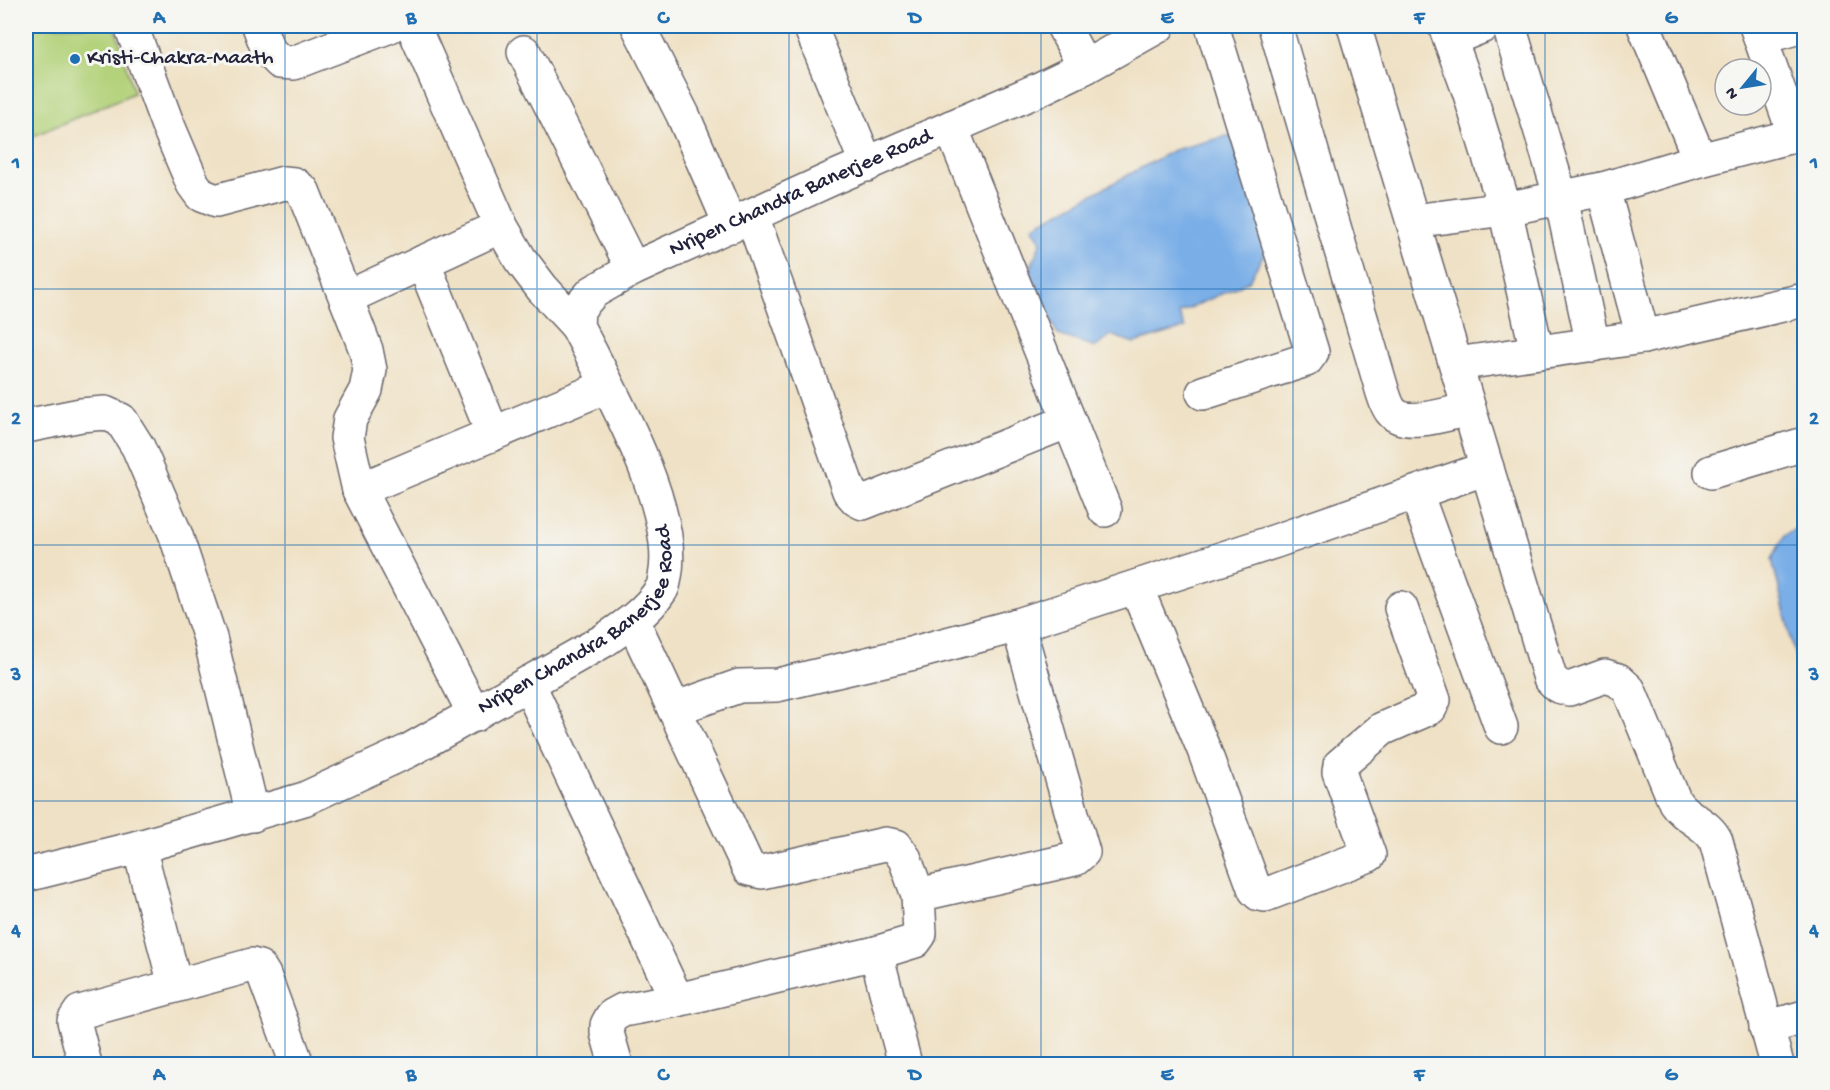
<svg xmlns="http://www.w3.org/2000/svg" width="1830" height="1090" viewBox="0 0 1830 1090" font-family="'Gochi Hand',sans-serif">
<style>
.garden{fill:#b3d27a;stroke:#6a7a5a;stroke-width:1.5}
.water{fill:#79aee7;stroke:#4e6891;stroke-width:1.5}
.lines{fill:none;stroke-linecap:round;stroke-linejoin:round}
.minor-casing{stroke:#6a656b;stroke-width:36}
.minor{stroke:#fff;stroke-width:33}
.grid{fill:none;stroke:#1f6fb2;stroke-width:1.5;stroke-opacity:0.55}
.poi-dot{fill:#1f6fb2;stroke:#f6f6f2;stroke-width:2}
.labels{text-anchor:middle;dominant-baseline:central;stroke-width:6;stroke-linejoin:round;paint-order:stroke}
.poi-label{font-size:22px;fill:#22223b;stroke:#f6f6f2;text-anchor:start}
.street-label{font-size:22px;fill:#22223b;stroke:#f6f6f2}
.neatline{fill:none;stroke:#1f6fb2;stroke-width:2}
.grid-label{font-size:20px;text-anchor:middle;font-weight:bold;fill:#1f6fb2}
</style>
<rect width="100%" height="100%" fill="#f6f6f2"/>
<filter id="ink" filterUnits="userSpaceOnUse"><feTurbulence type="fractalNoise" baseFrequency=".0167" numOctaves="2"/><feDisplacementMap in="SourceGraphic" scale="12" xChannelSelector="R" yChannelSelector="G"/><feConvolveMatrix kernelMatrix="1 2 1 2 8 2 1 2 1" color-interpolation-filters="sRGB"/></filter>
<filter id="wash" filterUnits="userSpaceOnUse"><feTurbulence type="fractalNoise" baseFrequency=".008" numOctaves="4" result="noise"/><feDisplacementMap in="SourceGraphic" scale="24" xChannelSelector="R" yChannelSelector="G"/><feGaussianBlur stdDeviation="1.35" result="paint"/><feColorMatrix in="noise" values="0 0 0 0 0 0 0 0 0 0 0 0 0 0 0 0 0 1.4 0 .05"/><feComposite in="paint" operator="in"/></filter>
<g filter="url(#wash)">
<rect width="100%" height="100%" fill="#efe1c5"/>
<!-- garden -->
<path class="garden" d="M26 26H115L134 93 26 139Z"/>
<!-- water -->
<path class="water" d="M1231 135 1270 244 1248 282 1179 313 1185 328 1134 343 1111 335 1096 347 1058 335 1029 272 1041 241 1032 227 1174 150Z
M1804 523V694L1772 559 1784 536Z"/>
</g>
<g filter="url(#ink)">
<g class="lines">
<defs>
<g id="minor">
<path d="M131 26 167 123 193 184 201 195 216 201 284 183 294 184 303 191 351 311 366 350 370 370 366 390 350 419 347 438 359 490 475 715"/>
<path d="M259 26 268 50 280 62 293 63 390 26"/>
<path d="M413 26 501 226 520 259 542 288 577 326"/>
<path d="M638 26 683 115 731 226"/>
<path d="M810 26 867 165"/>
<path d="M1063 26 1085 67"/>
<path d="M1275 26 1383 393C1385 399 1387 406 1391 411 1405 429 1450 413 1469 409"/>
<path d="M1354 26 1550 678 1558 686 1569 689 1605 676 1618 680 1629 690 1675 802C1686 819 1708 823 1716 841L1777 1064"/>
<path d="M1445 26 1469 91 1505 209 1537 352"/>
<path d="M1509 26 1561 198 1593 345"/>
<path d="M1644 26 1700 160"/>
<path d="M1756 26 1795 136"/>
<path d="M1760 38 1803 26"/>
<path d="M1451 39 1483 26"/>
<path d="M524 52 633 269"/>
<path d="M951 127 1105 510"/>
<path d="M1603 189 1643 337"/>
<path d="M752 216 849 491 857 500 863 503 1069 421"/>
<path d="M1413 221 1505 209 1603 189 1700 160 1804 133"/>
<path d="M423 262 493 434"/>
<path d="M346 298 501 226"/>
<path d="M1456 364 1643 337 1804 300"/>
<path d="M1203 393 1306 360 1312 352 1212 26"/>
<path d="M26 426 81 415 105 413 121 420 138 447 175 533 210 638 253 815"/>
<path d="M1711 472 1804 444"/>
<path d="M359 490 607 386"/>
<path d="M1416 493 1501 727"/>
<path d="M1136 587 1204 750 1255 890 1259 894 1265 895 1369 855 1339 772 1340 765 1382 729 1430 708 1434 700 1401 608"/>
<path d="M633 621 749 869 762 872 885 844 896 846 905 859 918 895"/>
<path d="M528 683 677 1000"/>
<path d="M674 709 739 686 777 685 914 653 1018 625 1276 541 1487 468"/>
<path d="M139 847 175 985"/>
<path id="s1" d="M26 875 139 847 304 799 408 751 603 641C624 627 647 612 661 590 664 586 664 581 665 577 679 510 608 387 577 326L578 309 593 292 633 269 831 179 1033 92 1085 67 1158 26"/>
<path d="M876 953 905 1064"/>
<path d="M1766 1028 1804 1017"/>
<path d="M85 1064 74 1021 80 1012 252 965 259 967 264 975 297 1064"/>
<path d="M616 1064 607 1033V1025L612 1016 623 1010 677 1000 876 953 915 941 920 934 918 895 1075 859 1083 852 1018 625"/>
</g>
</defs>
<!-- minor casing -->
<use href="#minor" class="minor-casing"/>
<!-- minor -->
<use href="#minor" class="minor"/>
</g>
</g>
<!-- grid -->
<path class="grid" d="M285 26V1064M537 26V1064M789 26V1064M1041 26V1064M1293 26V1064M1545 26V1064M26 289H1804M26 545H1804M26 801H1804"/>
<!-- markers -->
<circle class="poi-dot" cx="75" cy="59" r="6"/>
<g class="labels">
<!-- poi labels -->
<g class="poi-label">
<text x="87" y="59">Kristi-Chakra-Maath</text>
</g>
<!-- street labels -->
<g class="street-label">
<text stroke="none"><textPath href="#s1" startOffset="1258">Nripen Chandra Banerjee Road</textPath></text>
<text stroke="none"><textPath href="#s1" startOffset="628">Nripen Chandra Banerjee Road</textPath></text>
</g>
</g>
<!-- margin -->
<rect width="1830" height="1090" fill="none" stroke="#f6f6f2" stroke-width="66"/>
<!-- north arrow -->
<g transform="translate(1743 87) rotate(240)"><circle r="28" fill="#f6f6f2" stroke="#a1a1a9" stroke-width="1.5"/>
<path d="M0-4.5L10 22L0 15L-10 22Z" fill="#1f6fb2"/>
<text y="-9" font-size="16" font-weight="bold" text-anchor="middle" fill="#22223b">N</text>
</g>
<rect x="33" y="33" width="1764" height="1024" class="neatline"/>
<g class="grid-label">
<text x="159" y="23">A</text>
<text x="411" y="23">B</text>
<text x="663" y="23">C</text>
<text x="915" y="23">D</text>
<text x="1167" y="23">E</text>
<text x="1419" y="23">F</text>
<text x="1671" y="23">G</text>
<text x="16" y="168">1</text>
<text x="1814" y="168">1</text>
<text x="16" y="424">2</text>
<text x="1814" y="424">2</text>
<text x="16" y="680">3</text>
<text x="1814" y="680">3</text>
<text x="16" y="936">4</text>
<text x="1814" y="936">4</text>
<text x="159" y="1080">A</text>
<text x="411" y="1080">B</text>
<text x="663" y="1080">C</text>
<text x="915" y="1080">D</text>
<text x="1167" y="1080">E</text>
<text x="1419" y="1080">F</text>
<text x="1671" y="1080">G</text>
</g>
</svg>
